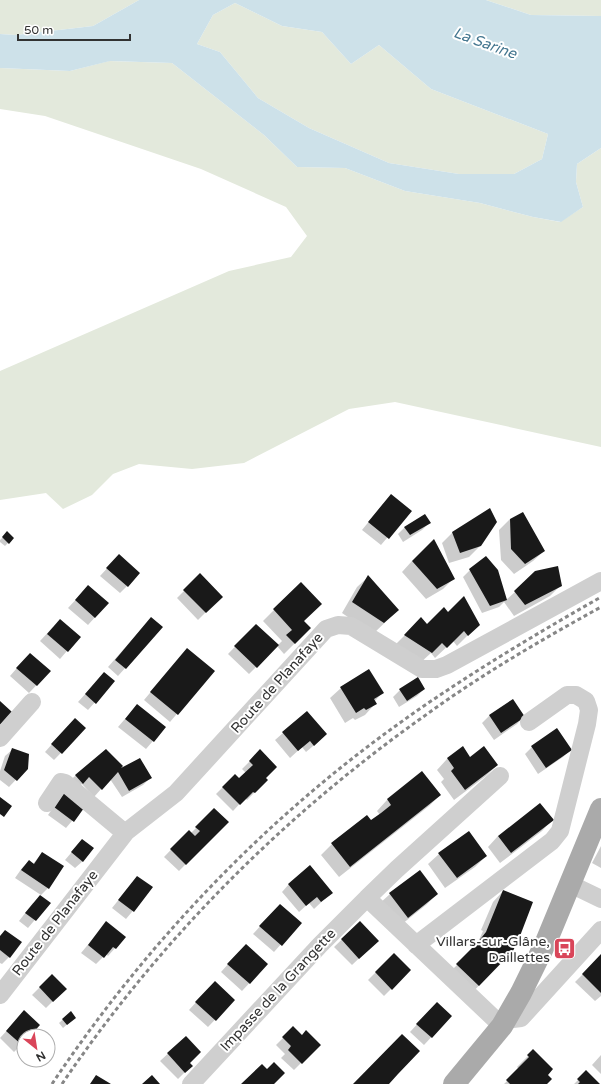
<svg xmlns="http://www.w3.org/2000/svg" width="601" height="1084" viewBox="0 0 601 1084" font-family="'Varela Round',sans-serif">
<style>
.green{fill:#e3e9dc}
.water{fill:#cde1e9;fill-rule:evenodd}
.shadow{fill:#0003}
.building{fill:#191919}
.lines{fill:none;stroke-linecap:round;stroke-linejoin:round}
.minor{stroke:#cfcfcf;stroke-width:18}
.primary{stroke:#aaa;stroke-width:22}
.rail{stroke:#878787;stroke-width:3;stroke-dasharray:4 3;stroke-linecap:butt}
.labels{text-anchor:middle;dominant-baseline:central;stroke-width:4;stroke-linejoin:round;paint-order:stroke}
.street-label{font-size:14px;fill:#323232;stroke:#fff}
.poi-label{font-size:14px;fill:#323232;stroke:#fff;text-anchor:end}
.water-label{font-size:15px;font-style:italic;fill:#457790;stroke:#fff}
</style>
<rect width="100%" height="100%" fill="#fff"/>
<!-- green -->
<path class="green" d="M0 0H139L93 26 16 35 0 34Z
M486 0H601V16L531 15Z
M235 3 282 26 322 32 351 64 379 45 431 89 548 134 542 159 514 174H459L389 163 309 128 258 98 220 52 197 44 213 15Z
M109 61 172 63 264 135 297 167 345 168 405 191 480 203 533 217 560 222 583 207 576 182 577 164 601 148V447L395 402 349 409 244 463 192 469 139 464 113 474 92 495 63 509 46 493 0 500V371L229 271 291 257 307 236 286 207 201 169 45 116 0 109V68L70 71Z"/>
<!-- water -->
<path class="water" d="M139 0H486L531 15 601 16V148L577 164 576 182 583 207 561 222 533 217 480 203 405 191 345 168 297 167 264 135 172 63 110 61 70 71 0 68V34L16 35 93 26ZM235 3 282 26 322 32 351 64 379 45 431 89 548 134 542 159 514 174H459L389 163 309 128 258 98 220 52 197 44 213 15Z"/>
<!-- shadow -->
<path class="shadow" d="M384 503 410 511 381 545 362 530Z
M510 519 544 551 533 561 514 574 501 560 499 530Z
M429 523 422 530 403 542 398 534 405 527Z
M453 532 480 546 469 557 449 563 442 543Z
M7 533 13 538 5 546 0 542V540Z
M412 561 454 578 443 589 426 599 402 572Z
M112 563 127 586 120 593 100 576Z
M470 570 506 600 515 592 561 585 550 596 514 616 504 602 499 607 482 613 463 577Z
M200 575 221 597 198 620 177 598Z
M368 577 398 610 373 634 342 613 357 587Z
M301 583 303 621 299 639 284 654 277 646 249 674 228 654 256 625 278 645 282 641 263 621Z
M81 594 107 604 88 625 68 608Z
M448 613 479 624 457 646 453 641 435 658 431 653 420 663 394 646 421 619 427 625Z
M144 626 162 627 118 676 108 667Z
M53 627 79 637 60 659 40 641Z
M187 649 213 671 170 722 144 700Z
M23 661 49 672 29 693 10 676Z
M97 681 113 682 88 710 78 702Z
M341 688 382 693 374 702 375 704 365 715 355 720 353 718 345 723 330 698Z
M424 689 417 696 399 707 393 697 400 690Z
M512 700 524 716 517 724 494 740 482 723 489 716Z
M137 705 165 727 146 749 118 727Z
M307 712 319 741 306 752 302 747 290 758 275 740Z
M68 726 85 728 54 760 45 752Z
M532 747 570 750 563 757 538 774 525 754Z
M462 748 470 758 497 765 486 776 454 800 441 782 444 779 437 770 447 759Z
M13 749 27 768 9 787 0 780V771L5 756Z
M106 750 118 771 150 778 143 785 122 797 110 779 94 797 82 784 75 790 68 782Z
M260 751 265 778 254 793 247 800 245 798 233 811 216 794 235 775 239 779 246 773 242 769Z
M422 773 440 795 429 806 339 877 321 855 332 844 371 822 380 815 377 811 387 800Z
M57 802 83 808 66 828 48 815Z
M214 810 227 822 179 871 164 857 189 831 191 833Z
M552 820 542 831 500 863 488 847 498 836Z
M82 840 83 861 75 868 65 860Z
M601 846V868L592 863Z
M42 853 48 888 41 895 15 878 22 868 29 861 33 864Z
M439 854 486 856 475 867 445 888 428 864Z
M137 877 152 888 126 919 112 908Z
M289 884 331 893 314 909 309 903 299 912 282 892Z
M503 891 512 950 472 993 450 972 471 951 479 940 483 931 481 930 493 902Z
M390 894H437L426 905 397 928 379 904Z
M33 903H49L28 928 19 921Z
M273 912 300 923 274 952 253 934Z
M360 922 370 948 352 965 334 947Z
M106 923 125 937 108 956 106 954 96 964 81 953Z
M0 936 9 957 2 964 0 963Z
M239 952 267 964 242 991 221 972Z
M394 954 410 970 384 996 368 980Z
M601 956V996L595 1001 575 982Z
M52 975 65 989 46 1008 32 995Z
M208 989 234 1000 208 1027 189 1010Z
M430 1010 451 1016 424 1045 410 1032Z
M24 1012 29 1036H24V1042L14 1052 0 1038Z
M70 1013 71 1021 63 1028 59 1023Z
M293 1028 302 1036 319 1045 294 1070 281 1058 285 1054 276 1045Z
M186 1037 188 1063 191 1066 178 1079 160 1061Z
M533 1051 546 1075 545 1084H504L519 1069 517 1067Z
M601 1055V1074L592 1065Z
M586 1072 598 1084H574Z"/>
<!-- building -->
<path class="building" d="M391 494 412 511 389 539 368 522Z
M490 508 497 522 481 546 460 553 452 532Z
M523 512 545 551 525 564 511 549 510 519Z
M425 514 431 523 410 535 404 527Z
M7 531 14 538 9 544 2 537Z
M434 539 455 579 437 589 412 561Z
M119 554 140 573 128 587 106 568Z
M486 556 498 570 507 600 490 606 469 569Z
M558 566 562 586 525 605 514 591 535 571Z
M200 573 223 597 206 613 183 590Z
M368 575 399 610 384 623 352 602Z
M301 582 322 604 304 621 311 628 295 644 286 635 292 630 273 609Z
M88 585 109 603 95 618 75 600Z
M464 596 480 625 468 636 464 631 447 648 442 643 432 653 404 635 421 617 427 624 444 607 448 612Z
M151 617 163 627 126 669 115 660Z
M60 619 81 637 68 652 47 634Z
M256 624 279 645 257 668 234 646Z
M187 648 215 671 178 715 150 692Z
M30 653 51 671 37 686 16 668Z
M369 669 384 693 374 699 377 704 366 710 364 708 356 713 340 687Z
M104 672 115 681 96 704 85 694Z
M418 677 425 689 407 701 399 689Z
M513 699 525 717 501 733 489 715Z
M0 701 12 712 0 725Z
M137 704 166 727 154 742 125 719Z
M307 711 327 734 314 746 310 741 298 751 282 732Z
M75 718 86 728 62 754 51 744Z
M557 728 572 750 546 768 531 746Z
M463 746 470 757 484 746 498 765 465 790 451 771 454 768 447 758Z
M12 748 29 754 28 769 17 781 4 770Z
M106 749 123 766 121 768 140 758 152 778 129 791 118 772 102 790 89 777 83 784 75 775Z
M260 749 277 767 266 778 268 780 255 793 253 792 240 805 222 787 235 774 239 778 253 765 249 761Z
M422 771 441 795 350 867 331 843 367 815 371 820 381 813 391 805 387 799Z
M64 793 84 808 74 822 54 807Z
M0 797 12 806 4 817 0 814Z
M540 803 554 820 511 853 498 836Z
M214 808 229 822 186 865 170 849 189 830 195 836 200 831 195 827Z
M469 831 487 856 457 878 438 853Z
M82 839 94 848 83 862 71 852Z
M42 852 64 866 49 889 21 870 29 860 34 864Z
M310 865 333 893 321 902 317 897 306 906 288 884Z
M420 870 438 894 408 918 389 893Z
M137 876 153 887 134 912 118 900Z
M503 890 533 902 520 936 513 951 479 986 456 964 478 942 486 932Z
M40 895 51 903 36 921 25 913Z
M280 904 302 923 282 946 259 926Z
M106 921 126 937 116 949 113 947 104 958 88 945Z
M360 921 379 941 359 959 341 939Z
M5 930 22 942 10 958 0 950V936Z
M246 944 268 964 250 984 227 964Z
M394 953 411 970 392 990 375 972Z
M601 954V993L582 974Z
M52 974 67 989 53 1002 39 987Z
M215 981 235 1000 216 1021 195 1002Z
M437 1002 452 1016 432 1038 416 1024Z
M24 1010 40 1025 30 1036H24V1043L22 1045 6 1031Z
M71 1011 76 1018 67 1025 62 1019Z
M293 1026 302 1035 306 1030 321 1045 302 1064 288 1050 291 1046 282 1037Z
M402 1034 420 1051 398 1074 389 1084H353Z
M186 1036 201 1052 190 1063 193 1066 185 1073 167 1053Z
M533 1049 553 1069 548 1075 552 1079 547 1084H510L506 1080 529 1057 527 1055Z
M274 1062 285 1073 274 1084H241L262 1064 267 1069Z
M586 1070 600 1084H578L580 1082 577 1079Z
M96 1075 111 1084H90Z
M152 1075 160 1084H142Z"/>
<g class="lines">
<!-- minor -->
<path class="minor" d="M0 738 32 702
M47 803 61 782 65 783 125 833
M570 884 601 899
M367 898 397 869 500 776
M416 945 552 841 560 831 587 724 589 710 586 701 576 695H567L529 722
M0 995 126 832 176 793 326 629 338 625 351 626 422 669H436L447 665 601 581
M506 1020 521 1018 601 930
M191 1084 320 945 367 898 502 1026"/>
<!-- primary -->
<path class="primary" d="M454 1084 502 1026 521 993 546 942 601 809"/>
<!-- rail -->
<path class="rail" d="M52 1084C143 948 258 826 390 730 457 681 529 638 601 597
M62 1084C161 938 286 813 430 712 484 673 543 639 601 607"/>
</g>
<!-- icons -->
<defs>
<symbol id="bus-square" viewBox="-11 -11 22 22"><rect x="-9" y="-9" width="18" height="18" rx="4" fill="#d94559" stroke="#fff"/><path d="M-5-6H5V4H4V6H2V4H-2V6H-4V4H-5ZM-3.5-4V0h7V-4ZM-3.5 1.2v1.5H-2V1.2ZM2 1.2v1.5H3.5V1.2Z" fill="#fff"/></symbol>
</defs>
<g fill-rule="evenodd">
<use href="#bus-square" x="552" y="936" width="25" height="25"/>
</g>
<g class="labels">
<!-- street labels -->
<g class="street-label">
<text transform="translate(277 683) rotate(-48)">Route de Planafaye</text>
<text transform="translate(55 923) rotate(-52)">Route de Planafaye</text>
<text transform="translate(278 990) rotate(-47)">Impasse de la Grangette</text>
</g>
<!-- poi labels -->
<g class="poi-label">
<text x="550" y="941">Villars-sur-Glâne,<tspan x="550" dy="16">Daillettes</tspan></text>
</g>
<!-- water labels -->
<g class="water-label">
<text transform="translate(485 43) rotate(20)">La Sarine</text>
</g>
</g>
<!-- north arrow -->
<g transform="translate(36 1048) rotate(150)"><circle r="19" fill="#ffffff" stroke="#adadad"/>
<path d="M0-3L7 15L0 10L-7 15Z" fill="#d94559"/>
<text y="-6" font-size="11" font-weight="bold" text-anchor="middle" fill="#323232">N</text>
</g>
<!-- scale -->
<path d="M18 34v6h112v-6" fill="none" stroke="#323232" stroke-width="2"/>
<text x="24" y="34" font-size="12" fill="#323232" stroke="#ffffff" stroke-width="3" paint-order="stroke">50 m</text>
</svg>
